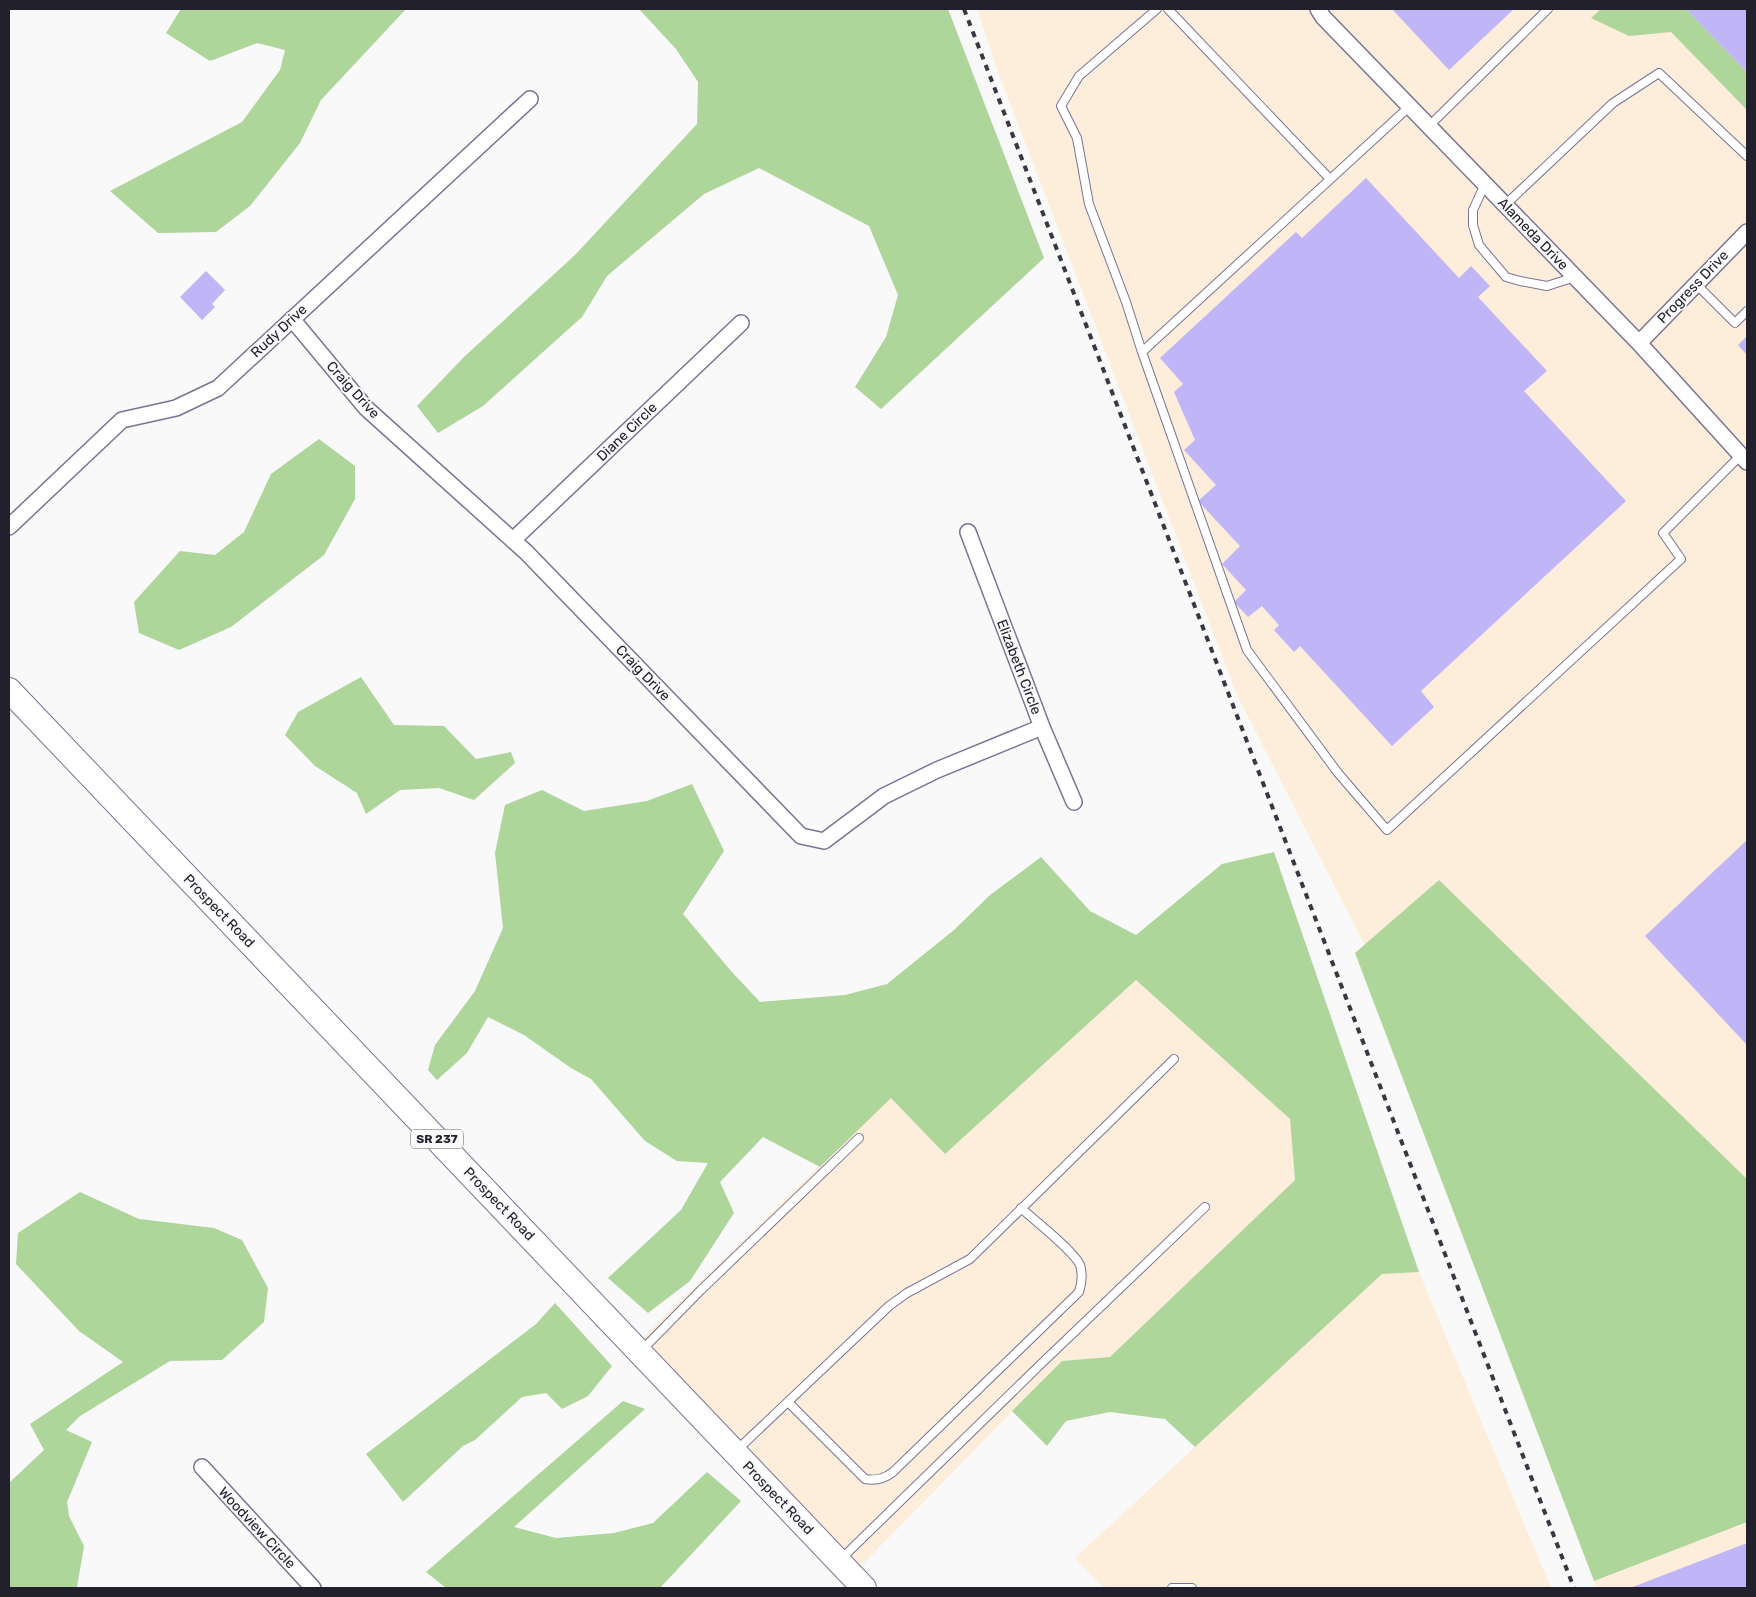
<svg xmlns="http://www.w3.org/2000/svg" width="1756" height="1597" viewBox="0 0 1756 1597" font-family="Rubik,sans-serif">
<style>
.industrial{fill:#fdeddb}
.green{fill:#aed59a}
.building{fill:#c0b5f6}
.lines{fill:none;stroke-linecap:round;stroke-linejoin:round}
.lane-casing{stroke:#797494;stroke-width:10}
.street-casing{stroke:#797494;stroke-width:18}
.primary-casing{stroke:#797494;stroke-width:26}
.lane{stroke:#fff;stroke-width:8}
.street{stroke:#fff;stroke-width:15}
.primary{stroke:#fff;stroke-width:24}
.rail{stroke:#393743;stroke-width:4;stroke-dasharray:6 6;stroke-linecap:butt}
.labels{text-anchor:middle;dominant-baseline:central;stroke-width:4;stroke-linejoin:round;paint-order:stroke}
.shield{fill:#f9f9f9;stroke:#62616a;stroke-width:1}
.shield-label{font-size:12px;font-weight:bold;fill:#22202d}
.street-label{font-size:14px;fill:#22202d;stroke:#f9f9f9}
</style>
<rect width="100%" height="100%" fill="#f9f9f9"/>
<!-- industrial -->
<path class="industrial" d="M977 9H1747V1179L1439 880 1365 946 1237 695 998 72Z
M1136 980 1290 1119 1295 1180 1110 1357 1062 1361 860 1567 642 1338 891 1097 945 1154Z
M1419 1272 1551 1588H1104L1075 1558 1382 1274Z
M1747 1522V1588H1597L1594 1581Z"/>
<!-- green -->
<path class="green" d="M181 9H406L321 100 300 143 250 206 216 232 158 233 110 191 242 122 280 70 285 50 257 43 210 61 166 33Z
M639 9H948L1044 258 881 409 855 387 886 337 898 295 869 226 759 168 704 194 607 276 582 317 483 406 438 433 417 406 464 357 575 255 697 124 698 82 676 49Z
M1601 9H1686L1747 72V110L1671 32 1629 36 1591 18Z
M319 439 355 466V499L324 555 231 627 179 650 139 633 134 602 180 551 215 555 244 532 271 474Z
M361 677 394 725 444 726 476 759 511 752 515 763 474 800 439 788 400 790 366 814 357 793 315 766 285 735 298 712Z
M692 784 724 851 683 914 731 971 760 1002 845 995 887 984 954 930 990 895 1041 857 1090 911 1136 935 1222 864 1274 852 1419 1272 1382 1274 1195 1447 1165 1419 1110 1412 1066 1421 1047 1446 1012 1411 1062 1361 1110 1357 1295 1180 1290 1119 1136 980 945 1154 891 1098 820 1167 763 1137 720 1182 734 1213 690 1281 648 1313 608 1278 681 1210 708 1163 677 1161 645 1141 591 1079 571 1068 524 1035 488 1017 467 1053 437 1080 428 1070 435 1045 475 991 503 928 495 853 505 805 542 790 584 811 647 801Z
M1439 880 1747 1179V1522L1594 1581 1355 953Z
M80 1192 139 1219 214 1228 242 1240 268 1288 264 1322 222 1360 170 1361 80 1416 66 1430 92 1442 67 1502 69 1516 84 1546 77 1587 81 1588H9V1483L44 1450 30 1424 123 1362 79 1331 16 1264 18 1233Z
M555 1303 612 1366 588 1396 562 1409 546 1393 522 1397 475 1440 463 1446 403 1502 366 1454 536 1324Z
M623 1401 645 1409 514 1527 556 1538 614 1533 653 1523 707 1472 741 1501 660 1588H446L426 1572Z"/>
<!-- building -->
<path class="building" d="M1392 9H1514L1449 70Z
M1686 9H1747V72Z
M1366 178 1459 278 1471 266 1490 286 1478 297 1547 371 1524 391 1626 501 1421 691 1434 707 1392 746 1300 646 1294 652 1274 630 1279 625 1262 606 1248 617 1234 602 1246 590 1222 564 1240 546 1198 501 1216 485 1184 450 1195 440 1174 392 1183 384 1160 358 1296 232 1302 238Z
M206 271 225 290 212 304 215 307 202 320 180 297Z
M1747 336V355L1738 345Z
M1747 840V1045L1645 936Z
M1747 1543V1588H1630Z"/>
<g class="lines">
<defs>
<path id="lane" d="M1157 9 1079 76 1061 106 1077 138 1089 204 1126 302 1142 352 1410 106
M1168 9 1330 179
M1429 126 1548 9
M1485 184 1473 210V225L1479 245 1506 277 1520 281 1547 286 1575 277
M1505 205 1613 103 1659 73 1747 156
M1696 284 1735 323 1747 311
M1142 352 1247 650 1338 773 1387 830 1681 559 1663 533 1741 455
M641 1351 701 1290 859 1138
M788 1402 865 1479C876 1481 884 1479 893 1472L1079 1292C1082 1283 1083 1275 1080 1265 1074 1251 1034 1220 1021 1208
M736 1451 889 1306 907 1293 970 1259 1174 1059
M840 1560 1042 1363 1205 1207
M1172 1588H1192"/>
<path id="street" d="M1318 9 1323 17 1639 343 1747 462
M292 319 366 408 526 552 801 836 824 841 884 796 937 770 1042 727
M1639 343 1747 232
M9 527 122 420 176 408 218 388 530 99
M968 532 1042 727 1074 802
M513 540 741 323
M202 1467 313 1588"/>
<path id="primary" d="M9 690 864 1588"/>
</defs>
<!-- lane casing -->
<use href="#lane" class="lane-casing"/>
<!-- street casing -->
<use href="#street" class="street-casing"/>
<!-- primary casing -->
<use href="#primary" class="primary-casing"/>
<!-- lane -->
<use href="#lane" class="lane"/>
<!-- street -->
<use href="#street" class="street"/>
<!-- primary -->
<use href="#primary" class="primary"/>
<!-- rail -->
<path class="rail" d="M964 9 1574 1588"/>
</g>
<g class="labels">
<!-- shield labels -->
<rect class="shield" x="411" y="1129.5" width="52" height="19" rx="4"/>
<g class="shield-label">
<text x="437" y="1139">SR 237</text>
</g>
<!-- street labels -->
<g class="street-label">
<text transform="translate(1533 234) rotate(46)">Alameda Drive</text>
<text transform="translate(1693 287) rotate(-46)">Progress Drive</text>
<text transform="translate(279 331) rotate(-43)">Rudy Drive</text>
<text transform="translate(353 390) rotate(48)">Craig Drive</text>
<text transform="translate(627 432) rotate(-44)">Diane Circle</text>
<text transform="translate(1019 667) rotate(69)">Elizabeth Circle</text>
<text transform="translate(643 673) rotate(46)">Craig Drive</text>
<text transform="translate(219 911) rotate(46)">Prospect Road</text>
<text transform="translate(499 1204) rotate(46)">Prospect Road</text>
<text transform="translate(778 1498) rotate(46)">Prospect Road</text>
<text transform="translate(257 1528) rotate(47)">Woodview Circle</text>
</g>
</g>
<!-- border -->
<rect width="1756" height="1597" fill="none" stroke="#22202d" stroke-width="20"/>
</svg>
